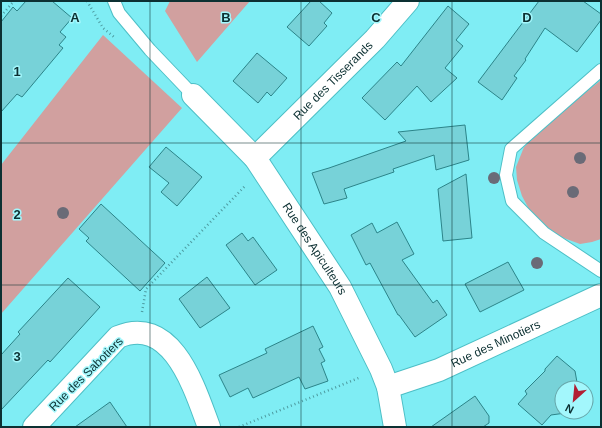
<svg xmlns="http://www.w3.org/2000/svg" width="602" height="428" viewBox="0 0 602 428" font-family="Arial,sans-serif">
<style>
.green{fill:#d1a09f}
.building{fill:#77d2d8;stroke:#2c8489}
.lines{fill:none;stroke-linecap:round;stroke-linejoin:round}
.lane-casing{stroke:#4dbfc6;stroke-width:14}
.street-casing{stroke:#4dbfc6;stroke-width:24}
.path{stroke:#4d9ba0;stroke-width:2.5;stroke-dasharray:1 3;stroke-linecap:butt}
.lane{stroke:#fff;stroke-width:12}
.street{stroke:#fff;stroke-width:22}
.tree{fill:#6a6b77}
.grid{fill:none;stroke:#0c3032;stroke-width:1;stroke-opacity:0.55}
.labels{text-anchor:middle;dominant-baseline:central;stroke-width:3;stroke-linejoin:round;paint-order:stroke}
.street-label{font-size:12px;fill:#0c3032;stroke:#a3f7fc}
.grid-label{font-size:13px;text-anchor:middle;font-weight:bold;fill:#0c3032;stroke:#a3f7fc;stroke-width:3;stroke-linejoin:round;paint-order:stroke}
</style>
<rect width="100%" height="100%" fill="#7fedf4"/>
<!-- green -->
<path class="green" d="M170 1H250L197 62 165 11Z
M103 35 182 108 1 314V165Z
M601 80V239L592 242 580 244 561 237 540 222 531 213 522 196 517 180 516 167 524 147 561 112Z"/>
<!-- building -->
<path class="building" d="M26 1H52L72 18 60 32 66 37 59 45 63 48 22 97 17 94 1 112V22L13 7 17 11Z
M311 1H319L332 13 324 23 327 26 309 46 287 27Z
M539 1H583L601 14V20L577 52 545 28 525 59 526 60 514 76 517 78 502 100 478 82Z
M448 6 469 24 456 40 463 46 445 68 457 78 431 102 417 86 385 120 362 98 397 62 401 66Z
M257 53 287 78 271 96 267 92 258 103 233 81Z
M465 125 469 160 436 170 434 155 393 169 394 172 344 189 347 198 324 204 312 173 329 168 406 141 398 132Z
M166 147 202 177 177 206 161 192 169 183 149 167Z
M466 174 472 238 443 241 438 189Z
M101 204 165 263 140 291 86 241 89 238 79 229Z
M397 222 414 254 402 260 433 303 437 300 447 315 415 337 399 315H398L370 263 366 265 351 235 372 223 377 233Z
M242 233 248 241 253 237 277 270 255 285 226 245Z
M508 262 524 290 480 312 465 284Z
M207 277 230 308 200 328 179 299Z
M68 278 100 307 50 362 48 360 1 410V355L20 334 18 332Z
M313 326 323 347 319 349 325 361 321 363 328 381 305 389 299 377 253 398 248 388 230 397 219 375 267 353 265 349Z
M557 356 575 371 578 388H562V412H573L551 415 542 425 518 404 527 394 525 391 545 371V369Z
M475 396 489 416V423L483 427H431Z
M110 402 127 427H75Z"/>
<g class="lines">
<defs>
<path id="lane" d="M114 1 119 13 150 50 193 95
M601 70 511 149 506 175 512 201 544 233 601 271"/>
<g id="street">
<path id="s1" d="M193 95 255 158 340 287 381 369 388 387 395 427"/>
<path id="s2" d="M255 158 375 39 408 1"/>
<path id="s3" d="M388 387 439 370 601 295"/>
<path d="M34 427 118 337C173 314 195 390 209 427"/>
</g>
</defs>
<!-- lane casing -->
<use href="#lane" class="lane-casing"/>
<!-- street casing -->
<use href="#street" class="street-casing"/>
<!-- path -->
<path class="path" d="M87 1 103 28 114 37
M1 16 14 1
M142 312 146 289 246 185
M239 427 361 377"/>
<!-- lane -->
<use href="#lane" class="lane"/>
<!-- street -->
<use href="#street" class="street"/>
</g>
<!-- trees -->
<g class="tree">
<circle cx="580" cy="158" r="6"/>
<circle cx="494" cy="178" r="6"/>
<circle cx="573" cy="192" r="6"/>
<circle cx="63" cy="213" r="6"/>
<circle cx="537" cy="263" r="6"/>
</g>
<!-- grid -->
<path class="grid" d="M150 1V427M301 1V427M452 1V427M1 143H601M1 285H601"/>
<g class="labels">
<!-- street labels -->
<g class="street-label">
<text stroke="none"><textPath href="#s2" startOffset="110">Rue des Tisserands</textPath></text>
<text stroke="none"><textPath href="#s1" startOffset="197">Rue des Apiculteurs</textPath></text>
<text stroke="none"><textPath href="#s3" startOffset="116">Rue des Minotiers</textPath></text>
<text transform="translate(86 374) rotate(-45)">Rue des Sabotiers</text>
</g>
</g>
<g class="grid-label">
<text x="75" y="22">A</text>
<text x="226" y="22">B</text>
<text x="376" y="22">C</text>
<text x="527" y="22">D</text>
<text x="17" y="76">1</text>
<text x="17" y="219">2</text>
<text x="17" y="361">3</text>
</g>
<!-- border -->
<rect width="602" height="428" fill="none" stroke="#0c3032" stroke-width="4"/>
<!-- north arrow -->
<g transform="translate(574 400) rotate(207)"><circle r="19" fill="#a3f7fc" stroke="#67a7ab"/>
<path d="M0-3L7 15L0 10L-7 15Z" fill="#b11e33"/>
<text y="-6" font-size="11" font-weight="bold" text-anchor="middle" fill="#0c3032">N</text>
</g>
</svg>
